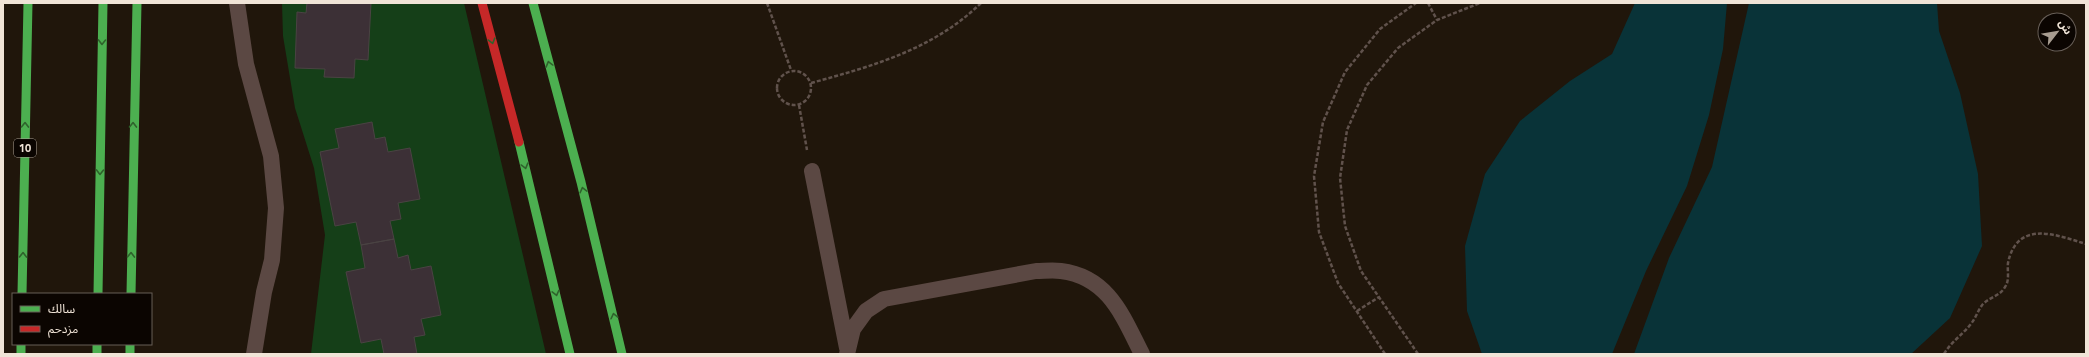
<svg xmlns="http://www.w3.org/2000/svg" width="2089" height="357" viewBox="0 0 2089 357" font-family="'Titillium Web','Noto Sans Arabic',sans-serif">
<style>
.green{fill:#153f18}
.water{fill:#093338}
.building{fill:#3c3036;stroke:#4a4343}
.lines{fill:none;stroke-linecap:round;stroke-linejoin:round}
.path{stroke:#60524c;stroke-width:2.5;stroke-dasharray:4 2;stroke-linecap:butt}
.lane{stroke:#5b4843;stroke-width:16}
.fast{stroke:#4caf50;stroke-width:9}
.jam{stroke:#c62828;stroke-width:9}
.oneway{stroke:#2f622c}
.labels{text-anchor:middle;dominant-baseline:central;stroke-width:4;stroke-linejoin:round;paint-order:stroke}
.shield{fill:#0b0501;stroke:#aba197;stroke-width:1}
.shield-label{font-size:11px;font-weight:bold;fill:#f0e4d7}
</style>
<rect width="100%" height="100%" fill="#20160b"/>
<!-- green -->
<path class="green" d="M282 3H464L546 354H311L325 235 314 168 295 108 283 36Z"/>
<!-- water -->
<path class="water" d="M1635 3H1727L1723 49 1709 115 1687 186 1646 271 1612 354H1482L1467 311 1465 246 1485 174 1520 121 1570 81 1612 54Z
M1749 3H1937L1939 31 1960 93 1978 174 1982 246 1950 318 1911 354H1634L1669 258 1712 167Z"/>
<!-- building -->
<path class="building" d="M307 3H371L368 60 355 59 354 78 324 77 325 69 295 68 297 12 306 13Z
M372 122 375 139 385 137 388 152 410 148 420 199 398 203 401 219 390 221 394 239 361 245 356 222 335 226 320 152 339 148 335 129Z
M394 239 398 258 408 255 411 270 431 266 441 315 421 319 425 335 414 337 417 354H384L381 339 361 343 346 272 365 268 361 245Z"/>
<g class="lines">
<!-- path -->
<path class="path" d="M767 3 791 70
M1428 3 1437 20
M777 88a17 17 0 1 1 34 0a17 17 0 1 1-34 0Z
M811 83C873 66 934 49 981 3
M799 105 807 150
M1357 311 1379 297
M1385 354 1338 283 1319 232 1314 176 1323 122 1345 72 1380 29 1416 3
M1418 354 1361 271 1345 226 1340 178 1347 130 1367 85 1398 48 1437 20 1480 3
M1944 354C1951 342 1962 335 1970 325 1976 318 1978 310 1983 304 1990 297 2000 296 2005 287 2010 280 2007 271 2008 263 2017 219 2057 235 2086 244"/>
<!-- lane -->
<path class="lane" d="M237 3 246 64 271 156 276 208 272 260 264 292 254 354
M812 171 847 348
M847 354 853 329 866 311 884 299 1036 271C1044 271 1053 270 1061 271 1109 277 1123 317 1142 354"/>
<!-- fast -->
<path class="fast" d="M533 3 581 182 622 354
M519 142 570 354
M22 294 28 3
M98 294 103 3
M131 294 137 3
M21 344V354
M97 344V354
M130 344V354"/>
<!-- jam -->
<path class="jam" d="M482 3 519 142"/>
</g>
<!-- one-way arrows -->
<defs><path id="oneway-chevron" d="M-2-3.5L2.5 0L-2 3.5" fill="none" stroke-width="1.6" stroke-linecap="round" stroke-linejoin="round"/></defs>
<g class="oneway">
<use href="#oneway-chevron" transform="translate(492 41) rotate(75)"/>
<use href="#oneway-chevron" transform="translate(102 42) rotate(91)"/>
<use href="#oneway-chevron" transform="translate(549 64) rotate(-105)"/>
<use href="#oneway-chevron" transform="translate(25 125) rotate(-89)"/>
<use href="#oneway-chevron" transform="translate(133 125) rotate(-89)"/>
<use href="#oneway-chevron" transform="translate(525 166) rotate(75)"/>
<use href="#oneway-chevron" transform="translate(100 172) rotate(91)"/>
<use href="#oneway-chevron" transform="translate(583 190) rotate(-104)"/>
<use href="#oneway-chevron" transform="translate(23 255) rotate(-89)"/>
<use href="#oneway-chevron" transform="translate(131 255) rotate(-89)"/>
<use href="#oneway-chevron" transform="translate(556 293) rotate(76)"/>
<use href="#oneway-chevron" transform="translate(614 316) rotate(-103)"/>
</g>
<g class="labels">
<!-- shield labels -->
<rect class="shield" x="14" y="139" width="22" height="18" rx="3"/>
<g class="shield-label">
<text x="25" y="148">10</text>
</g>
</g>
<!-- border -->
<rect width="2089" height="357" fill="none" stroke="#f0e4d7" stroke-width="8"/>
<!-- legend -->
<rect x="12" y="293" width="140" height="52" fill="#0b0501" stroke="#675e57"/>
<rect x="20" y="306" width="20" height="6" fill="#4caf50" stroke="#675e57"/>
<text x="48" y="313" font-size="12" fill="#f0e4d7">سالك</text>
<rect x="20" y="326" width="20" height="6" fill="#c62828" stroke="#675e57"/>
<text x="48" y="333" font-size="12" fill="#f0e4d7">مزدحم</text>
<!-- north arrow -->
<g transform="translate(2057 32) rotate(59)"><circle r="19" fill="#0b0501" stroke="#675e57"/>
<path d="M0-3L7 15L0 10L-7 15Z" fill="#a79c90"/>
<text y="-6" font-size="11" font-weight="bold" text-anchor="middle" fill="#f0e4d7">ش</text>
</g>
</svg>
